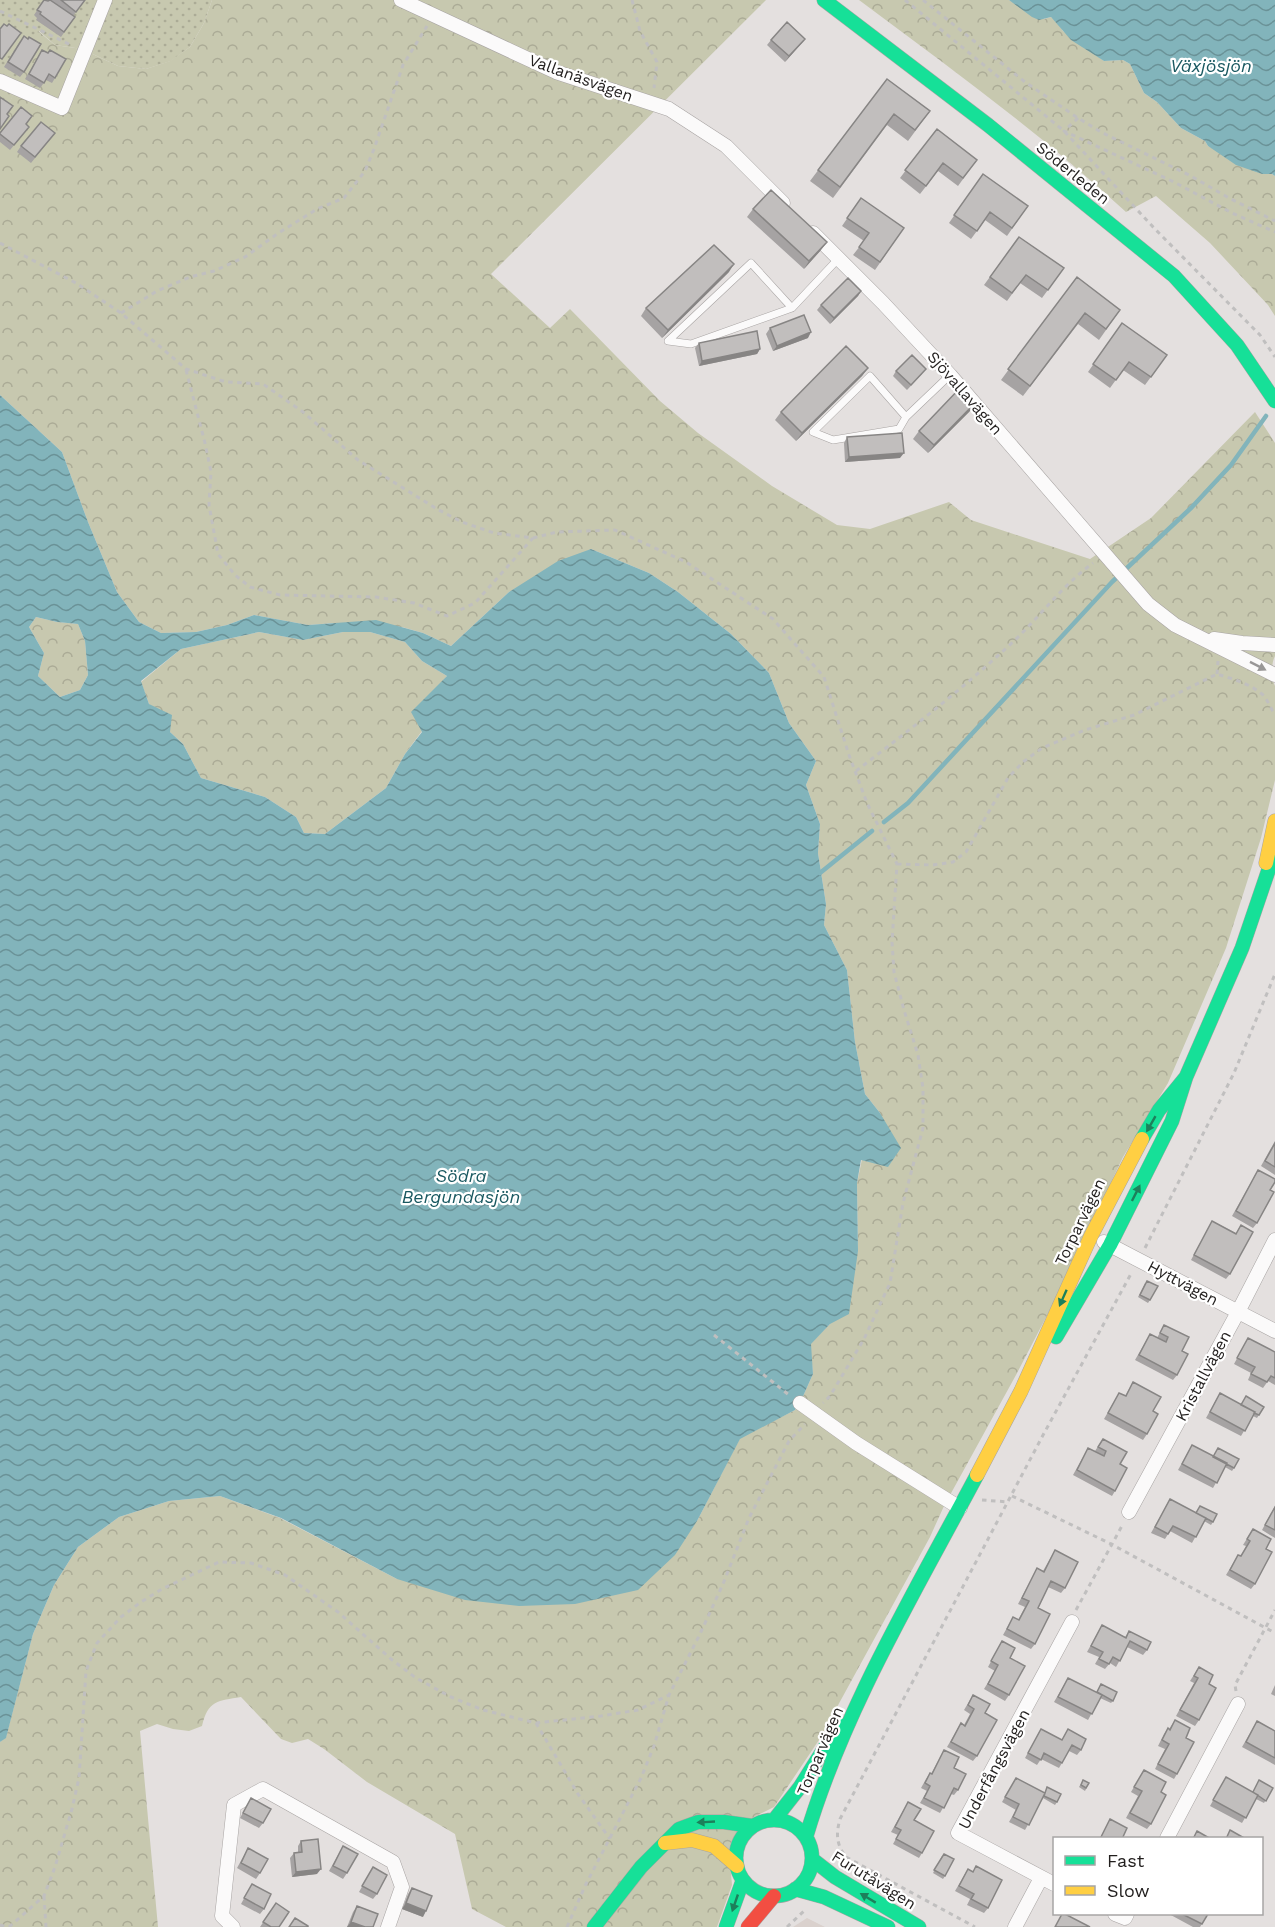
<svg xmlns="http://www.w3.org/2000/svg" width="1275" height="1927" viewBox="0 0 1275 1927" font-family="'Work Sans',sans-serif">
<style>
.built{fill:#dad1cd}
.grass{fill:url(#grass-dots)}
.forest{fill:url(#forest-crowns)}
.water{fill:url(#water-waves);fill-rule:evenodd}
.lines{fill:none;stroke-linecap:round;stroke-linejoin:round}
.stream{stroke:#82b4bb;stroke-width:4.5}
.lane-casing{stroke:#a8a4a3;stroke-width:8}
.street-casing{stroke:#a8a4a3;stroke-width:15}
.fast-casing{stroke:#a8a4a3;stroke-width:15}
.slow-casing{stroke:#a8a4a3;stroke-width:15}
.jam-casing{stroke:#a8a4a3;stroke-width:15}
.path{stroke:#c0bfbf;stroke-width:3;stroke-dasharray:4.5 4.5;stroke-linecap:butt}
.lane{stroke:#fbfafa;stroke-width:7}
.street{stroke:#fbfafa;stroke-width:14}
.fast{stroke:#16e098;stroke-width:14}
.slow{stroke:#ffcf43;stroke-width:14}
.jam{stroke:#f24e42;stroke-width:14}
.wall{fill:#a6a3a3}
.shaded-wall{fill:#878584}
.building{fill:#c1bebd;stroke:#878584;stroke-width:1.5}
.oneway{fill:#999797}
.oneway2{fill:#1c805b}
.labels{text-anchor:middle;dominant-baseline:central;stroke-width:4.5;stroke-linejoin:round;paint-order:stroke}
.street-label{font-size:16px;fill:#221f1e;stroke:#fff}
.water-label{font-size:18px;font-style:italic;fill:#195860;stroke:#fff}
</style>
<defs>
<pattern id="grass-dots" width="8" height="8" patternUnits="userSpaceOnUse" patternTransform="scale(1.5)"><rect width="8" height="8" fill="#c7c8af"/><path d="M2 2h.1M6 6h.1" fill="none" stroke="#abab96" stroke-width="1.8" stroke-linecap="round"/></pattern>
<pattern id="forest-crowns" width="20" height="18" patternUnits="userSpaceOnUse" patternTransform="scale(1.5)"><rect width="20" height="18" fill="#c7c8af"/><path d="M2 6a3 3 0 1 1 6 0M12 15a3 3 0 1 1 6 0" fill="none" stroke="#abab96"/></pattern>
<pattern id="water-waves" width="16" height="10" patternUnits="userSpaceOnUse" patternTransform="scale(1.5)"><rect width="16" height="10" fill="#82b4bb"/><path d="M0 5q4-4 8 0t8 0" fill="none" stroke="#6a9297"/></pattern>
</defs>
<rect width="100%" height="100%" fill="#e4e0df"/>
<!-- built -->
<path class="built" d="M807 1918 825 1927H793Z"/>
<!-- grass -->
<path class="grass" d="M0 0H212L204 23 190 47 171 61 146 69 118 66 82 49 55 45 39 31 0 127Z"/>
<!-- forest -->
<path class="forest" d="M212 0H766L491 274 550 328 570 309 660 401 698 433 772 486 837 525 870 529 949 502 971 520 1090 559 1151 518 1255 412 1275 443V656C1271 663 1271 678 1275 686V780L1261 838 1226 948 1168 1083 1123 1157 1054 1302 1016 1375 944 1506 930 1537 819 1740 774 1807 750 1819 738 1830 731 1843 729 1852 732 1885 717 1927H506L472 1909 455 1834 367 1782 324 1749 308 1739 292 1743 281 1739 241 1697C218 1701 208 1700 202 1726L189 1731 173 1729 157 1724 140 1731 158 1927H0V1742L6 1737 33 1634 54 1585 78 1547 119 1517 169 1501 220 1496 280 1518 397 1579 697 1521 740 1438 795 1410 800 1403 813 1374 810 1344 830 1324 858 1251 857 1183 862 1159 880 1113 865 1094 855 1042 847 970 824 925 826 904 818 853 820 824 806 785 816 761 789 723 769 673 731 634 678 592 649 573 591 549 509 592 451 646 423 633 402 627 335 623 308 625 254 615 227 625 196 632 161 633 139 622 117 592 88 522 62 452 0 395V127L38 31 55 45 82 49 118 66 146 69 170 61 190 47 204 23Z
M859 0H1009L1044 19 1051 17 1057 22 1063 31 1104 61 1123 60 1130 64 1144 93 1157 102 1181 128 1205 141 1208 146 1262 174H1272L1275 176V316L1268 305 1210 243 1156 196 1126 212C1043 135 950 68 859 0Z
M36 617 57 622 78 624 85 641 88 675 80 690 60 697 38 676 44 653 29 627Z
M259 632 303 640 343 632H370L405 642 422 661 447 676 434 691 422 731 405 754 386 788 325 834 304 833 296 817 265 797 201 778 183 744 170 732 149 704 141 682 181 649Z"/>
<!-- water -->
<path class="water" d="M1009 0H1275V176L1272 174H1262L1236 165 1208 146 1205 141 1181 128 1157 102 1144 93 1130 64 1123 60 1104 61 1071 40 1051 17 1039 20 1032 17Z
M0 395 62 452 88 522 117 592 139 622 161 633 196 632 227 625 254 615 308 625 376 620 423 633 451 646 509 592 558 561 591 549 649 573 678 592 731 634 769 673 789 723 816 761 806 785 820 824 818 853 826 904 824 925 847 970 855 1042 865 1094 880 1113 901 1148 888 1167 861 1160 857 1183 858 1251 849 1314 830 1324 811 1344 813 1374 800 1403 795 1410 740 1439 697 1521 675 1555 638 1590 575 1604 519 1606 465 1600 397 1579 281 1518 220 1496 169 1501 119 1517 78 1547 54 1585 33 1634 6 1738 0 1742ZM36 617 57 622 78 624 85 641 88 675 80 690 60 697 38 676 44 653 29 627ZM259 632 303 640 343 632H370L405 642 422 661 447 676 411 712 422 732 405 754 386 788 325 834 304 833 296 817 265 797 201 778 183 744 170 732 172 715 149 704 141 681 181 649Z"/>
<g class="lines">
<!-- stream -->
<path class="stream" d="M884 822 908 803 1112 582 1192 507 1231 465 1266 416
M820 873 872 831"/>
<defs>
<path id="lane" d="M792 308 691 344 668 341 751 263 792 308 839 258
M906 417 899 429 833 440 813 432 870 376 906 417 950 375"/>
<path id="street" d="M401 0 556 72 669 109 726 146 783 203
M0 81 62 108 105 0
M813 233 883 303 950 375 1148 604 1175 625 1275 675
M1214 639 1242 643 1275 645
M1104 1242 1275 1331
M800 1403 856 1443 960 1508
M1129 1512 1238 1312 1275 1240
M1167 1838 1238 1704
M1054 1884 958 1833 1072 1622
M1115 1914 1125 1918 1127 1914
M233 1927 222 1916 234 1805 263 1789 393 1862 402 1887 388 1927
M1015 1927 1041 1878"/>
<path id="fast" d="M824 0 988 125 1174 276 1237 345 1275 401
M1142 1139 1159 1110 1186 1077
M1056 1337 1110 1245 1172 1121 1186 1077 1242 948 1275 851
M736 1858a38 38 0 1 1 76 0a38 38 0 1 1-76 0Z
M774 1820 800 1787 839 1725
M806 1837C844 1709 915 1592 977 1475
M812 1859 835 1877 919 1927
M795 1889 824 1897 888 1927
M594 1927 641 1867 679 1829 698 1822H724L752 1826
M726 1927 743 1880"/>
<path id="slow" d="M1266 863 1275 821
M977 1475 1021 1391 1091 1236 1142 1139
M665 1843 692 1840 714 1846 737 1866"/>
<path id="jam" d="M748 1927 774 1896"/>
</defs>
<!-- lane casing -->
<use href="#lane" class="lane-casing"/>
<!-- street casing -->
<use href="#street" class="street-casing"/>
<!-- fast casing -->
<use href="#fast" class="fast-casing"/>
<!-- slow casing -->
<use href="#slow" class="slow-casing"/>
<!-- jam casing -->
<use href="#jam" class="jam-casing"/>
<!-- path -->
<path class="path" d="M632 0 640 31 657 62 654 88
M905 0 1064 131 1154 228 1260 335 1275 357
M923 0 1025 82 1078 118 1101 132 1191 176 1229 198 1275 221
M0 11 71 45
M1078 118 1064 131 1174 182 1232 213 1275 232
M0 243 76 283 121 313 186 369 226 382 263 384 303 412 358 460 437 509 462 522 494 533 533 538 557 532 615 530 686 562 773 619 824 677 849 755 867 803 897 864 892 942 894 972 904 1010 918 1055 923 1088V1128L903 1203 890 1283 864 1339 830 1396 823 1403
M121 313 157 291 190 277 214 271 245 257 277 234 317 209 344 198 365 171 374 149 403 65 427 26
M186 370 205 443 211 472 209 505 218 554 235 575 250 587 280 595 376 597 414 603 447 616 475 603 533 538
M1217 674 1218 661
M856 771C911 729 965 687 1015 640 1042 614 1063 585 1093 563
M897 864 933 865 953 862 966 852 1008 778 1023 762 1042 748 1085 730 1134 715 1217 674C1232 679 1249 683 1262 694 1267 698 1270 708 1275 714
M1145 1248 1234 1073 1275 974
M714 1335 789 1395
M1012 1496 1111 1544 1275 1633
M982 1500 1009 1502
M1076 1610 1123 1524
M1236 1691 1235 1685 1275 1610
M536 1723 578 1794 610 1839
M846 1857 975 1927
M843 1861 846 1857C836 1844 836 1834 840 1819L1042 1437 1132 1272
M44 1896 46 1927
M0 1925 7 1927
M9 1927 44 1896 55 1867 72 1809 79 1778 86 1671 97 1643 121 1617 141 1602 162 1589 219 1562 251 1563 285 1575 338 1612 391 1659 416 1678 451 1697 483 1710 536 1723 601 1716 638 1710 669 1695
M567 1927 585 1886 641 1778 654 1746 669 1695 700 1634 723 1584 749 1518 789 1441 805 1424
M787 1927 805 1910"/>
<!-- lane -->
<use href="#lane" class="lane"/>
<!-- street -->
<use href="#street" class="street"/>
<!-- fast -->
<use href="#fast" class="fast"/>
<!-- slow -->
<use href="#slow" class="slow"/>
<!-- jam -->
<use href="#jam" class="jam"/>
</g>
<!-- wall -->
<path class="wall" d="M44 0 48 1 50 0H85L73 16 75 17 61 37 36 20 37 18 34 15Z
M805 39 785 62 767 45 771 40Z
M20 41 24 72 20 77 4 67Z
M42 50 48 53 55 78 52 83 46 80 40 88 25 79Z
M887 79 930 111 908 141 887 125 833 198 810 181Z
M26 125 25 132 10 150 0 142V133Z
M937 129 977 160 958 186 938 171 920 194 900 178Z
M51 138 31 163 17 152 21 146Z
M983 174 1028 206 1007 236 985 220 971 239 949 223Z
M861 198 904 228 875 270 853 255 864 241 842 226Z
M753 209 821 250 804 269 747 217Z
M1019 237 1064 268 1042 298 1020 283 1007 301 984 285Z
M729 272 662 338 641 316 646 308Z
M1077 277 1120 310 1099 340 1078 324 1023 396 1001 380Z
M861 291 858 296 830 324 817 310 821 305Z
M1122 323 1167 355 1145 385 1123 370 1110 388 1088 372Z
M770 328 808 338 773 351 766 334Z
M699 343 760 349 757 354 699 366 695 348Z
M868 368 862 376 796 441 775 420 781 412Z
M896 371 922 374 907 390 893 376Z
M970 411 928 453 913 439 919 431Z
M847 437 900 458 845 462 844 443Z
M1275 1141V1175L1261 1166Z
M1258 1170 1270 1190 1257 1223 1253 1228 1232 1216Z
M1212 1221 1236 1233 1241 1225 1230 1274 1226 1279 1191 1260Z
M1145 1283 1150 1300 1148 1303 1138 1297Z
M1164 1325 1182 1351 1177 1375 1173 1380 1135 1360 1150 1334 1157 1338Z
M1248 1338 1275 1352V1385L1268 1381 1263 1388 1248 1380 1251 1373 1234 1364Z
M1133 1382 1147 1434 1143 1440 1104 1419 1119 1393 1125 1396Z
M1220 1393 1241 1405 1264 1407 1257 1418 1253 1416 1241 1436 1206 1418Z
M1103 1439 1120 1464 1115 1491 1112 1496 1073 1475 1088 1448 1095 1451Z
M1192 1445 1234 1468 1232 1471 1225 1467 1213 1488 1178 1470Z
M1170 1499 1196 1513 1200 1506 1213 1522 1211 1525 1204 1521 1192 1543 1170 1531 1165 1539 1151 1533Z
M1275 1506V1538L1262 1530Z
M1253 1529 1266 1549 1255 1584 1251 1589 1226 1575 1238 1555 1241 1556 1246 1546 1243 1545Z
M1055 1550 1065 1588 1061 1593 1048 1587 1038 1608 1035 1644 1031 1649 1003 1635 1013 1617 1018 1620 1025 1607 1018 1604 1034 1574 1037 1568 1043 1571Z
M1102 1625 1125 1637 1129 1631 1147 1650 1143 1655 1127 1647 1116 1667 1110 1663 1105 1669 1095 1664 1099 1657 1087 1652Z
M1002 1641 1010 1658 1009 1695 1005 1701 984 1689 995 1671 988 1667Z
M1199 1667 1209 1684 1199 1720 1195 1726 1176 1716 1194 1683 1190 1681Z
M1068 1678 1113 1701 1111 1703 1100 1698 1088 1720 1054 1702Z
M1275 1685V1696L1271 1694Z
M973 1695 985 1713 977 1756 973 1761 947 1747 961 1723 964 1725 970 1714 964 1710Z
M1175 1720 1186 1738 1177 1774 1174 1779 1155 1769 1165 1749 1158 1746 1164 1734 1168 1728 1169 1729Z
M1257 1721 1275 1731V1765L1242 1747Z
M1041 1729 1062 1740 1068 1729 1081 1750 1077 1755 1069 1751 1059 1768 1041 1759 1037 1765 1025 1758Z
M944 1750 954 1768 958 1790 954 1795 951 1794 940 1813 920 1803 927 1791 921 1788 926 1779 930 1773 931 1774Z
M1144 1770 1151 1824 1147 1829 1126 1818 1138 1796 1131 1792Z
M1226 1777 1252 1792 1273 1788 1264 1803 1256 1799 1242 1823 1210 1806Z
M1016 1778 1057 1802 1055 1805 1043 1798 1025 1830 1009 1822 1016 1810 1002 1802Z
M1083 1780 1089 1783 1085 1791 1079 1787Z
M251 1798 263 1823 259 1828 240 1818Z
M908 1802 914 1820 922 1853 919 1858 893 1844 898 1835 891 1832Z
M301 1841 317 1874 292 1877 290 1858 294 1853H298V1846Z
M343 1846 347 1873 343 1879 329 1871Z
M248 1848 260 1873 256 1879 237 1868Z
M942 1856 945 1876 943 1879 933 1873Z
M976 1866 988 1908 984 1913 967 1905 970 1899 955 1891 968 1869 973 1872Z
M373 1867 377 1894 373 1899 359 1892Z
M252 1884 264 1909 260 1914 241 1904Z
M412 1888 423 1917 402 1909 408 1894Z
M276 1903 279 1927H260Z
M357 1906 373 1927H347L353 1912Z
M1169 1914H1208L1200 1927H1193Z"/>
<!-- shaded-wall -->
<path class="shaded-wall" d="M805 39 801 44 785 62 789 56Z
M827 242 821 250 804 269 809 261Z
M734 264 729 272 662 338 668 330Z
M861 291 858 296 830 324 834 318Z
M811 332 808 338 773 351 777 346Z
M760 349 757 354 699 366 702 361Z
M868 368 862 376 796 441 802 433Z
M975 403 970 411 928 453 934 445Z
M904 453 900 458 845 462 849 457Z
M321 1869 317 1874 292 1877 296 1872Z
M406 1903 426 1911 423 1917 402 1909Z
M351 1922 365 1927H347Z"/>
<!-- building -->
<path class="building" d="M44 0 48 1 50 0 75 17 64 32 40 14 41 12 37 10Z
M61 0H85L76 12Z
M787 22 805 39 789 56 771 40Z
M4 24 7 26 9 24 21 33 2 59 0 58V29Z
M24 36 28 39 29 37 41 44 24 72 8 62Z
M42 50 48 53 50 50 66 59 55 78 49 74 44 83 29 74Z
M887 79 930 111 915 130 894 114 840 187 818 170Z
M0 97 13 106 7 114 9 116 0 129Z
M21 107 32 116 26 124 29 127 14 145 0 134V133Z
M41 122 55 133 35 157 21 146Z
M937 129 977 160 963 178 943 163 926 186 905 170Z
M983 174 1028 206 1012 228 990 212 977 231 954 215Z
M771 190 827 242 809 261 753 209Z
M861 198 904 228 880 262 859 247 869 233 847 218Z
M1019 237 1064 268 1048 290 1026 275 1012 293 990 277Z
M714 245 734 264 668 330 646 308Z
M1077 277 1120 310 1106 329 1085 313 1030 386 1008 369Z
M848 278 861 291 834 318 821 305Z
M804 315 811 332 777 346 770 328Z
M1122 323 1167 355 1151 377 1129 362 1116 380 1093 364Z
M757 331 760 349 702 361 699 343Z
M846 346 868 368 802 433 781 412Z
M912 355 926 369 911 385 896 371Z
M960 388 975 403 934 445 919 431Z
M902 433 904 453 849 457 847 437Z
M1275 1143V1167L1265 1161Z
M1258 1170 1275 1179V1182L1270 1190 1274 1192 1257 1223 1236 1211Z
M1212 1221 1236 1234 1241 1225 1253 1232 1230 1274 1194 1255Z
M1147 1281 1158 1286 1150 1300 1140 1295Z
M1164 1325 1189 1337 1182 1351 1188 1354 1177 1375 1139 1355 1150 1334 1166 1342 1168 1337 1160 1333Z
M1248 1338 1275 1352V1378L1271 1376 1267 1382 1251 1374 1255 1367 1237 1358Z
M1133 1382 1161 1397 1153 1411 1158 1414 1147 1434 1108 1413 1119 1393 1126 1396Z
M1220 1393 1255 1412 1245 1431 1210 1412Z
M1246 1396 1264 1407 1259 1415 1254 1413 1255 1412 1241 1405Z
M1103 1439 1127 1452 1120 1464 1127 1468 1115 1491 1077 1470 1088 1448 1104 1456 1106 1451 1098 1447Z
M1192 1445 1227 1463 1217 1483 1182 1464Z
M1218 1448 1239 1459 1234 1468 1213 1457Z
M1170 1499 1206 1518 1196 1537 1173 1526 1168 1534 1155 1527Z
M1200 1506 1217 1514 1213 1522 1196 1513Z
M1275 1507V1530L1265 1525Z
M1253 1529 1271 1539 1266 1549 1272 1552 1255 1584 1230 1570 1238 1555 1241 1556 1250 1541 1247 1539Z
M1055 1550 1078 1562 1065 1588 1051 1581 1038 1608 1050 1614 1035 1644 1007 1629 1013 1617 1019 1620 1029 1601 1022 1598 1037 1568 1044 1572Z
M1102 1625 1126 1638 1129 1631 1151 1642 1147 1650 1130 1641 1120 1661 1113 1657 1109 1664 1099 1659 1103 1652 1091 1646Z
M1002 1641 1015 1648 1010 1658 1025 1666 1009 1695 988 1684 998 1665 991 1661Z
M1199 1667 1213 1675 1209 1684 1216 1688 1199 1720 1180 1710 1198 1678 1194 1676Z
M1068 1678 1102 1695 1092 1714 1058 1697Z
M1101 1684 1117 1692 1113 1701 1097 1692Z
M973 1695 990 1704 985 1713 997 1720 977 1756 951 1742 961 1723 965 1726 974 1709 968 1705Z
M1175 1720 1190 1728 1186 1738 1194 1742 1177 1774 1158 1764 1169 1744 1162 1740 1168 1728 1170 1730Z
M1257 1721 1275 1731V1758L1246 1742Z
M1041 1729 1062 1740 1068 1729 1086 1739 1081 1750 1072 1745 1062 1763 1044 1753 1041 1760 1028 1753Z
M944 1750 959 1757 954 1768 966 1774 958 1790 954 1788 944 1808 924 1798 930 1786 925 1783 930 1773 932 1774Z
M1144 1770 1166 1782 1161 1792 1166 1795 1151 1824 1130 1813 1142 1791 1134 1787Z
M1226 1777 1258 1795 1246 1818 1213 1800Z
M1016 1778 1045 1793 1029 1825 1013 1817 1019 1804 1005 1797Z
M1083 1780 1089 1783 1086 1788 1081 1785Z
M1259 1780 1273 1788 1266 1801 1253 1792Z
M1047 1787 1061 1794 1057 1802 1044 1796Z
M251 1798 271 1809 263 1823 243 1813Z
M908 1802 921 1809 914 1820 934 1831 922 1853 896 1839 901 1830 895 1827Z
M1110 1819 1127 1828 1122 1839H1100Z
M1230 1830 1246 1839H1226Z
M1197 1831 1211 1839H1193Z
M318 1839 321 1869 296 1872 294 1853 302 1852 301 1841Z
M343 1846 358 1854 347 1873 333 1866Z
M248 1848 268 1859 260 1873 241 1863Z
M944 1854 954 1859 945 1876 934 1870Z
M976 1866 1002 1880 988 1908 971 1899 974 1894 959 1886 968 1869 973 1872Z
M373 1867 387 1875 377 1894 362 1886Z
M252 1884 271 1894 264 1909 244 1898Z
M412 1888 432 1896 426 1911 406 1903Z
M276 1903 289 1912 279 1927H271L263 1922Z
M357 1906 378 1914 373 1927H365L351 1922Z
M1062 1914H1065L1090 1927H1055Z
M1182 1914H1208L1202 1924Z
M295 1918 308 1926V1927H289Z"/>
<!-- one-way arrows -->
<defs><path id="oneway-solid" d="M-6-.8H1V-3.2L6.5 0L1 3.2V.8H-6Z" transform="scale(1.5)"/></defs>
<use class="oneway" href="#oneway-solid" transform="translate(1258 666) rotate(27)"/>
<g class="oneway2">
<use href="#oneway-solid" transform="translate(1151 1124) rotate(120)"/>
<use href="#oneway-solid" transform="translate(1136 1193) rotate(-63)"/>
<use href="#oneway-solid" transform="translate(1063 1298) rotate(114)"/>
<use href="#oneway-solid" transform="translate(706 1822) rotate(177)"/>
<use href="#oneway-solid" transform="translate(868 1898) rotate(-149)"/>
<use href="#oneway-solid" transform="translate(735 1903) rotate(109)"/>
</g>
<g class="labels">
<!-- street labels -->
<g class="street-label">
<text transform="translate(581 78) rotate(20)">Vallanäsvägen</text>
<text transform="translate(1073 173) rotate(39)">Söderleden</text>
<text transform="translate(965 393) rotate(49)">Sjövallavägen</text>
<text transform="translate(1080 1222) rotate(-64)">Torparvägen</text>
<text transform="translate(1183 1283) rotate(28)">Hyttvägen</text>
<text transform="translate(1203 1376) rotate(-62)">Kristallvägen</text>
<text transform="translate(820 1751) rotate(-67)">Torparvägen</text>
<text transform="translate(994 1769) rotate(-62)">Underfångsvägen</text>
<text transform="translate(874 1880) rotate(32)">Furutåvägen</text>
</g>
<!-- water labels -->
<g class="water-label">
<text x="1211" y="65">Växjösjön</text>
<text x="461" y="1175">Södra<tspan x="461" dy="21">Bergundasjön</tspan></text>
</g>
</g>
<!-- legend -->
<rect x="1053" y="1837" width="210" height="78" fill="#ffffff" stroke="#a7a5a5" stroke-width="1.5"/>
<rect x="1065" y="1856" width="30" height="9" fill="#16e098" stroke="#a7a5a5" stroke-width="1.5"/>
<text x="1107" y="1867" font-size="18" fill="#221f1e">Fast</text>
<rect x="1065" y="1886" width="30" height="9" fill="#ffcf43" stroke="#a7a5a5" stroke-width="1.5"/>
<text x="1107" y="1897" font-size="18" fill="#221f1e">Slow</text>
</svg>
